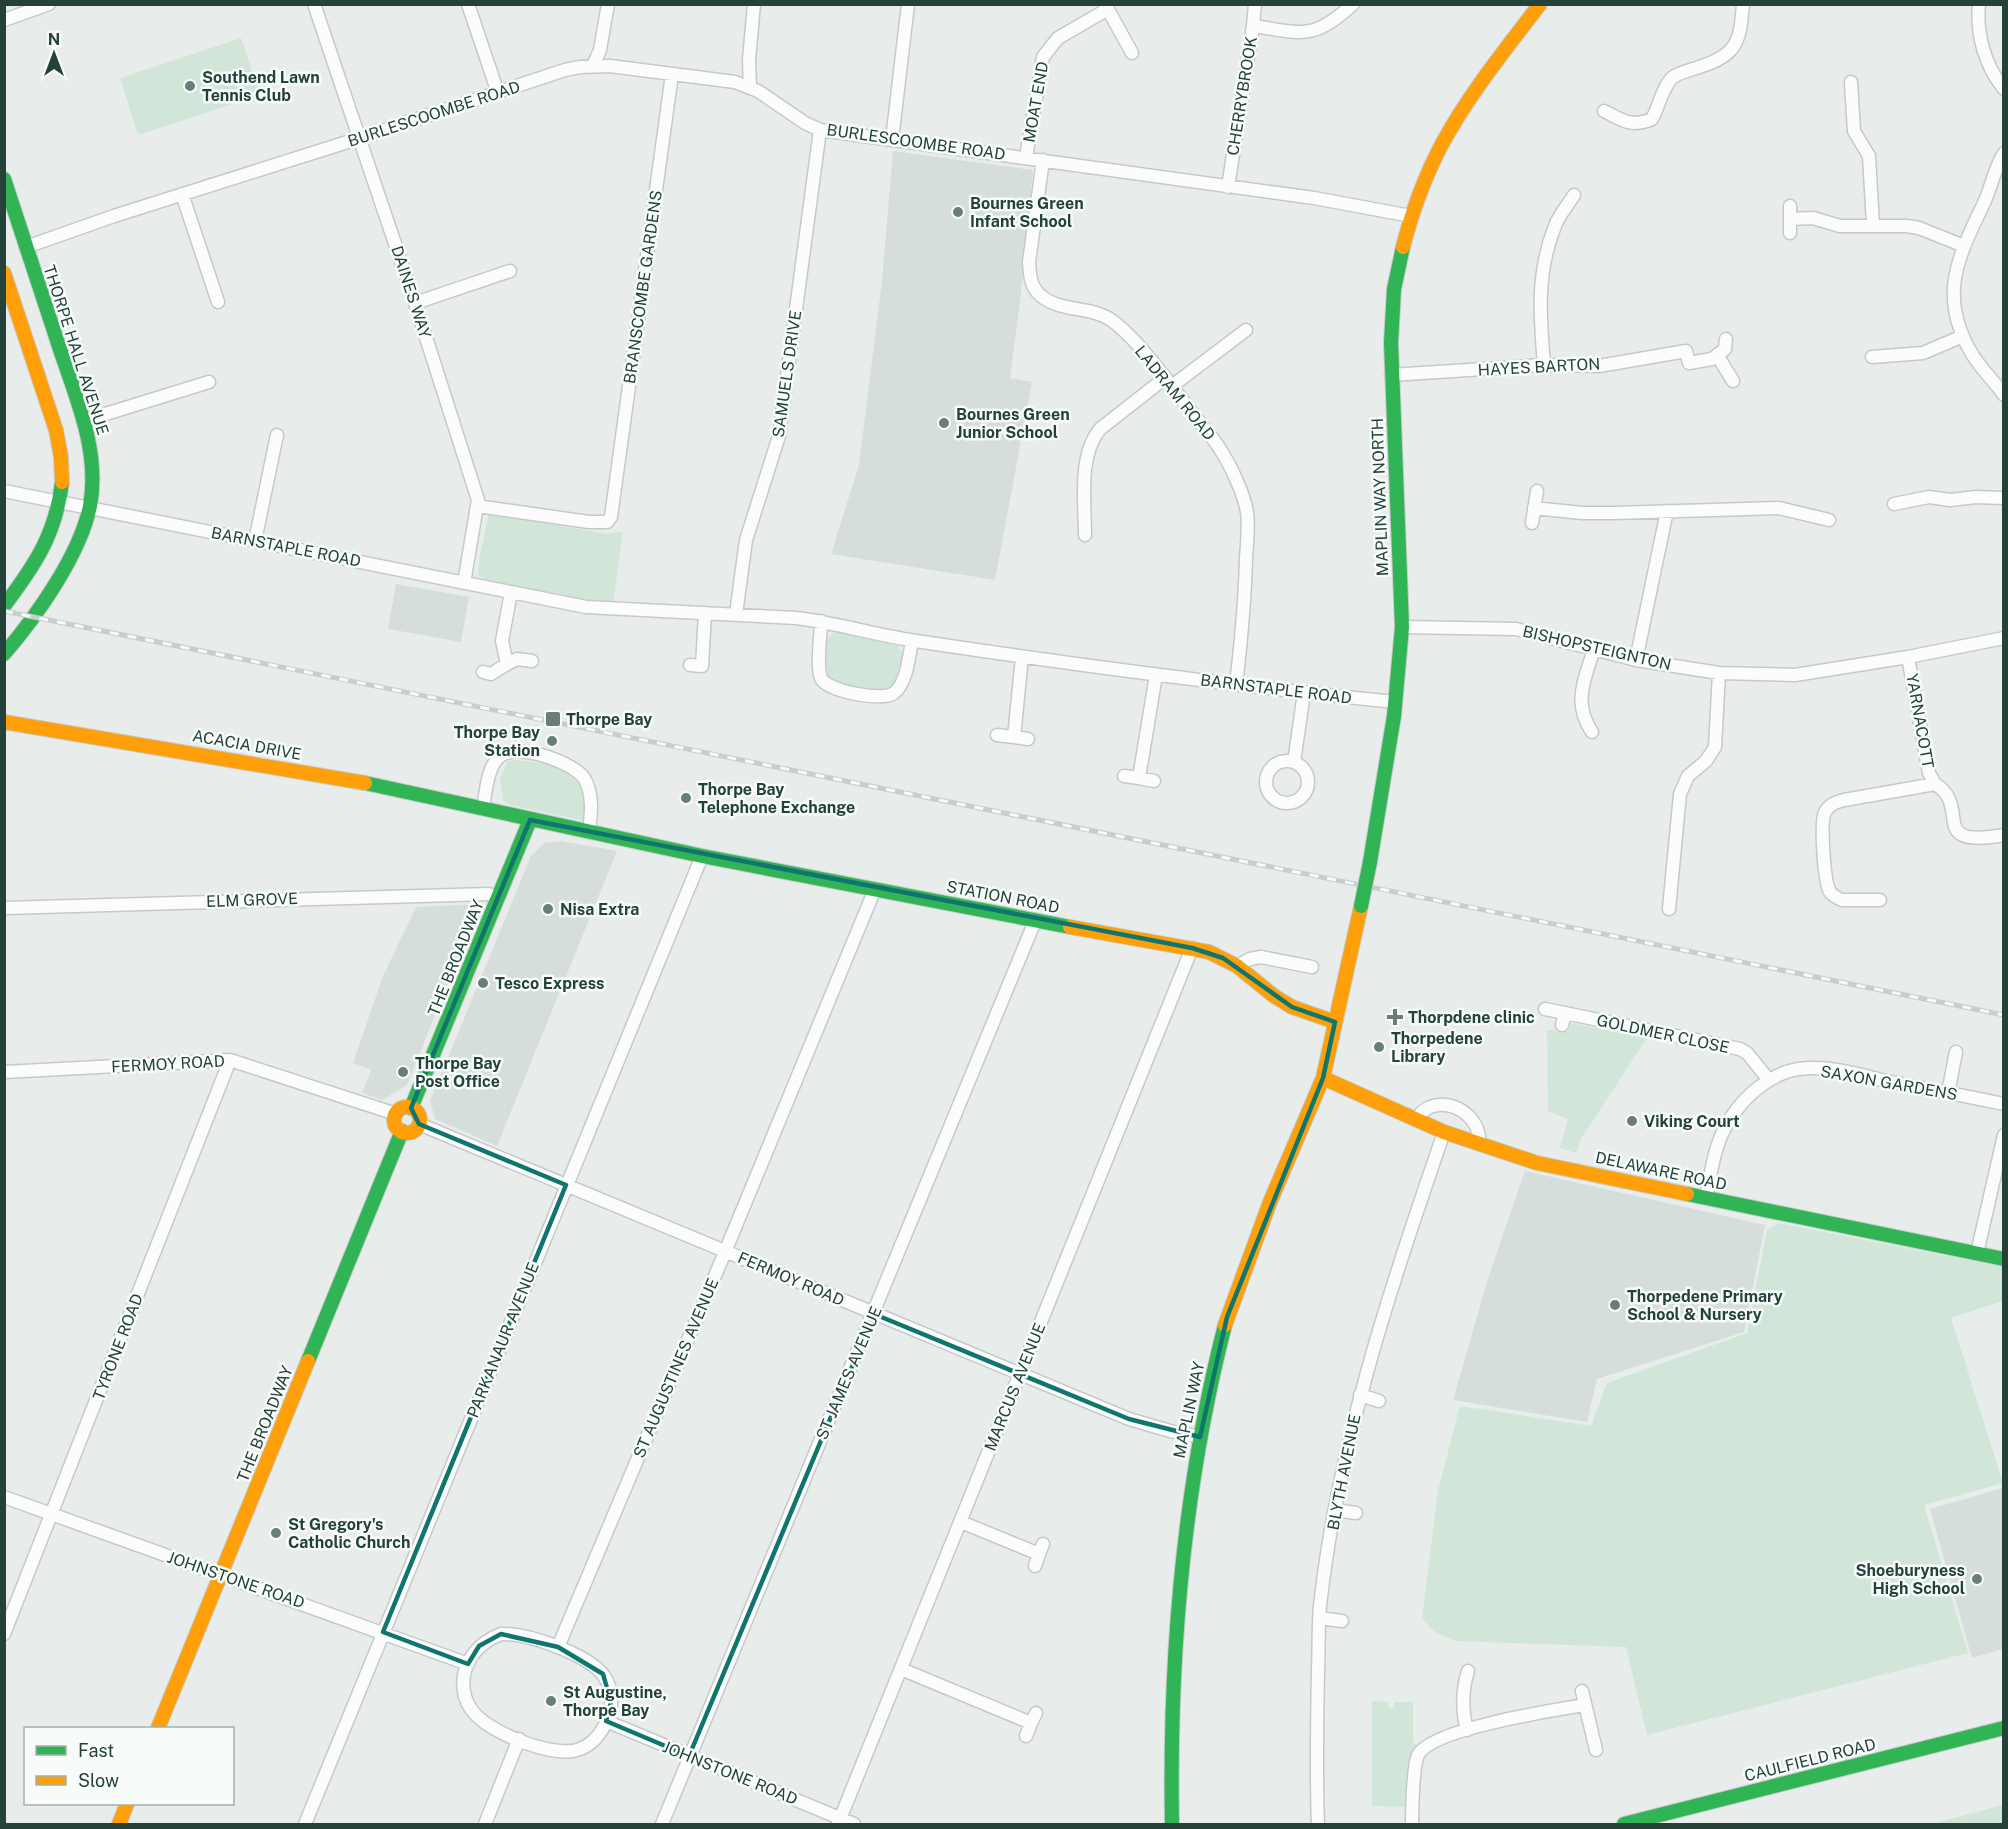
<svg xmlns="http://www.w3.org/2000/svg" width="2008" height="1829" viewBox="0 0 2008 1829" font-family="'Public Sans',sans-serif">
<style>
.built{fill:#d6dedb}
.green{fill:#d1e6d8}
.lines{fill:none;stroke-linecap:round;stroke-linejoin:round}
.street-casing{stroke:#c5cac8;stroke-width:15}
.fast-casing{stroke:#c3cbc8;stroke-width:16}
.slow-casing{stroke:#c3cbc8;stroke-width:16}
.street{stroke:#fcfcfc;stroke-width:12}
.fast{stroke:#30b455;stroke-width:14}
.slow{stroke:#ff9f0a;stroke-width:14}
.rail-casing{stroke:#c9cdcc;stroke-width:5}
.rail{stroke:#f7fbf9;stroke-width:3;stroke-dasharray:9;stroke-linecap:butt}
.fast-bridge-casing{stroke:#c3cbc8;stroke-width:16;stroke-linecap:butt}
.fast-bridge{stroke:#30b455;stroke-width:14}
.marked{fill:none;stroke:#0f766e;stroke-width:4.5;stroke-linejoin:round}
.poi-dot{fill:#697e78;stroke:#f7fbf9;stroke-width:2}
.labels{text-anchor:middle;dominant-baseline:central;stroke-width:5;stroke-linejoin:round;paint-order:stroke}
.poi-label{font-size:16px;font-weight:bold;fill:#24423a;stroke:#f7fbf9;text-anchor:start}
.street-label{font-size:16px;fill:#24423a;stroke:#f7fbf9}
</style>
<rect width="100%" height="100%" fill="#e8edeb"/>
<!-- built -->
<path class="built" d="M893 151 1033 170 1020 302 1010 378 1032 382 995 580 831 554 859 465 882 281Z
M396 584 469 597 461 642 388 629Z
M561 841 617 851 497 1146 435 1119 430 1101 531 856 544 843Z
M480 904 407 1085 382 1100 362 1093 371 1070 353 1063 383 976 416 907Z
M1525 1171 1765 1225 1744 1332 1597 1379 1587 1422 1453 1400 1488 1278Z
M2003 1488V1649L1972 1658 1930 1509Z"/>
<!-- green -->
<path class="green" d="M241 38 260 95 138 135 120 78Z
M489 513 607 534 623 531 613 604 602 605 484 579 478 575 479 560Z
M835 631 898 646 904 657 896 684 890 690 876 692 831 683C820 673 824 656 825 642Z
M514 760 557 764 568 769 586 789V821L510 805 503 800 500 778 507 762Z
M1571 1023 1647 1038 1581 1139 1576 1153 1560 1148 1568 1119 1548 1111 1547 1030 1568 1031Z
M1779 1223 2003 1267V1301L1951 1318 2003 1483 1924 1505 1968 1653 1647 1735 1626 1647 1455 1641 1435 1632 1422 1619 1438 1490 1460 1406 1591 1426 1607 1383 1747 1333 1767 1230Z
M1372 1701 1388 1702 1389 1708H1394V1702H1413V1742L1419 1747 1407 1807 1372 1806Z
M2003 1805V1824H1931Z"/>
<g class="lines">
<defs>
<path id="street" d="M314 4 415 303 478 500 464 583
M468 4 498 93
M1105 4 1132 53
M1979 4C1976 34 1985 66 2004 89
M4 20 49 4
M1253 26C1303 33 1313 41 1353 4
M593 66 600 50 608 4
M1851 82 1854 131 1869 156 1873 225
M750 87 749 60 754 4
M1604 111C1622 120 1631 128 1652 119 1659 107 1662 87 1673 77 1680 72 1691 70 1699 67 1738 55 1740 41 1743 4
M892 140 908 4
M2004 153C1994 169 1991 189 1983 205 1957 259 1938 297 1972 354 1981 369 1994 381 2004 395
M1026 157 1043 57 1058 38 1108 9
M1043 160 1029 262C1030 275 1030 286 1040 295 1059 312 1088 306 1108 318 1135 335 1170 384 1190 410 1200 423 1212 436 1220 449 1231 466 1244 494 1247 512 1249 527 1247 543 1246 558 1245 601 1241 642 1236 685
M1228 187 1253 26 1255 4
M182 194 218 302
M1790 206V233
M1790 219 1813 218 1840 226H1907L1919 228 1964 246
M26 247 114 216 360 138 565 70 580 67 610 66 735 82 758 91 805 123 820 130 1314 198 1411 216
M415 303 510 271
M1717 355 1733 381
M1872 357 1923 353 1963 336
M1544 365C1540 317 1536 273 1555 226 1559 215 1568 205 1574 195
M1391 375 1544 365 1599 366 1686 351 1689 363 1712 359 1725 349 1726 339
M1172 386 1246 330
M83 421 209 382
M4 491 586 607 796 618C837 623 876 635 916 641 1076 665 1235 686 1395 702
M1894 504 1929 497 1950 500 1976 497 2004 498
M477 506 589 522H607L611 517 672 74
M1534 508 1582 513H1614L1779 508 1829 520
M1532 523 1537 491
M1085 535C1085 501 1078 456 1100 429L1165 378
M255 541 277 435
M511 592 502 641 507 664 517 659 532 661
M736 614 746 540 779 436 820 130
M821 621C821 635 816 666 821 678 826 691 883 702 894 693 907 683 909 656 912 641
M1402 627 1516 629 1636 660 1719 673 1795 675 1908 657 2004 638
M1022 657 1014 737 1028 739
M1908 657 1929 773 1935 784
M1636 660 1667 511
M690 665 702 666 705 613
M483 672 491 674 507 664
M1592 732C1572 702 1585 679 1594 649
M997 735 1014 737
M1266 782a21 21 0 1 1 42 0a21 21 0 1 1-42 0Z
M1294 762 1304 693
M1124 776 1139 778
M1154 781 1139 778 1156 675
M483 807C486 792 487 771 497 759 511 740 572 761 584 778 594 794 591 815 589 832
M1880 900H1842C1837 898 1833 896 1830 892 1824 882 1820 822 1825 812 1830 804 1836 802 1844 800L1935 784C1973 807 1925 849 2004 835
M4 908 489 894 498 898
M1669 909 1680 794 1688 776 1706 761 1715 747 1719 673
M1237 966 1250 959 1261 957 1312 967
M1545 1009 1740 1049 1747 1053 1769 1080
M1562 1025 1565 1013
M4 1072 230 1060 396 1114
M1948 1093 1956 1052
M1415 1120C1420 1114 1424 1109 1430 1107 1454 1098 1482 1119 1479 1144
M419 1124 1129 1419 1170 1431 1200 1437
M1706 1197C1711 1173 1714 1147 1726 1126 1739 1102 1760 1082 1786 1072 1819 1061 1858 1075 1891 1082 1928 1089 1966 1096 2004 1104
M1977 1253 2004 1135
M1360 1395 1379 1401
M4 1497 468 1664
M1335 1510 1356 1513
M961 1522 1039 1554 1043 1544
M1035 1566 1039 1554
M1320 1618 1342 1621
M4 1634 230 1060
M501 1634C527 1633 588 1654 604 1676 613 1689 613 1706 607 1720 602 1732 593 1744 580 1749 555 1759 493 1734 475 1714 462 1700 460 1680 468 1663 475 1648 486 1640 501 1634Z
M558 1647 725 1252 875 889
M901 1669 1031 1723 1036 1713
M1582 1691 1596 1750
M606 1721 854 1824
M1467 1730C1462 1711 1462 1690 1468 1671
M1026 1736 1031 1723
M305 1824 702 856
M485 1824 519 1739
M662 1824 1035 921
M838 1824 1192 948
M1318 1824C1316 1773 1317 1722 1318 1670 1319 1649 1318 1627 1320 1606 1338 1442 1391 1287 1444 1132
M1412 1824C1412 1810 1413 1766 1418 1755 1432 1729 1554 1710 1585 1705"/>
<path id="fast" d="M4 179C21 231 38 283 55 334 72 389 101 447 90 506 80 555 36 617 4 654
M4 606C35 565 56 534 62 482
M365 783 702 856 1070 927
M1370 862 1394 716 1402 627 1391 343 1394 289 1403 247
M411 1108 530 820
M1687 1194 2004 1259
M308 1361 402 1131
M1172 1824C1169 1656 1183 1488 1225 1325
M1624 1824 2004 1728"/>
<path id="slow" d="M1403 247C1412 212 1425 176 1442 144 1469 94 1506 49 1540 4
M4 273 56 430 61 457 62 482
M4 722 365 783
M1070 927 1209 952 1237 966 1274 996 1292 1007 1335 1022
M1323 1078 1444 1132 1537 1163 1687 1194
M394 1120a13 13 0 1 1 26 0a13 13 0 1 1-26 0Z
M1225 1325 1270 1202 1323 1078 1361 906
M158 1728 308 1361
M119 1824 127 1804"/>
</defs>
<!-- street casing -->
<use href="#street" class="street-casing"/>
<!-- fast casing -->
<use href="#fast" class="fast-casing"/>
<!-- slow casing -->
<use href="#slow" class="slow-casing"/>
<!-- street -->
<use href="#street" class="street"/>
<!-- fast -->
<use href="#fast" class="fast"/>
<!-- slow -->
<use href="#slow" class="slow"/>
<defs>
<path id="rail" d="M4 611 2004 1015"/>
</defs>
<!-- rail casing -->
<use href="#rail" class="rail-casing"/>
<!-- rail -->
<use href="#rail" class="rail"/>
<defs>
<path id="fast-bridge" d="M1361 906 1370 862"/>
</defs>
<!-- fast-bridge casing -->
<use href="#fast-bridge" class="fast-bridge-casing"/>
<!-- fast-bridge -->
<use href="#fast-bridge" class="fast-bridge"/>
</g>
<!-- marked area -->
<path class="marked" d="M530 820 1192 948 1223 958 1292 1007 1335 1022 1323 1078 1227 1317 1200 1437 1129 1419 874 1314 689 1756 606 1721 611 1702 603 1674 558 1647 501 1634 479 1646 468 1664 383 1632 566 1185 419 1124 411 1108Z"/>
<!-- markers -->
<g class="poi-dot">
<circle cx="190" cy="86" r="6"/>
<circle cx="958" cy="212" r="6"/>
<circle cx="944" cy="423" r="6"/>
<rect x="545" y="711" width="16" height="16" rx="3"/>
<circle cx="552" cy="741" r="6"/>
<circle cx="686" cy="798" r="6"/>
<circle cx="548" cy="909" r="6"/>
<circle cx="483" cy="983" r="6"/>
<path d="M1392 1008h6v6h6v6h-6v6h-6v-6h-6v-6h6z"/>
<circle cx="1379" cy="1047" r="6"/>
<circle cx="403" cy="1072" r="6"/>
<circle cx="1632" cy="1121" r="6"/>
<circle cx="1615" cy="1305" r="6"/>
<circle cx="276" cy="1533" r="6"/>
<circle cx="1977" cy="1579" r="6"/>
<circle cx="551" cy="1701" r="6"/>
</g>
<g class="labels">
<!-- poi labels -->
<g class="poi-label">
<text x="202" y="77">Southend Lawn<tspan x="202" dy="18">Tennis Club</tspan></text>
<text x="970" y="203">Bournes Green<tspan x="970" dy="18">Infant School</tspan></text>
<text x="956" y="414">Bournes Green<tspan x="956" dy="18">Junior School</tspan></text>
<text x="566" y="719">Thorpe Bay</text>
<text x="540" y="732" text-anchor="end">Thorpe Bay<tspan x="540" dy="18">Station</tspan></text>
<text x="698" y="789">Thorpe Bay<tspan x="698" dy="18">Telephone Exchange</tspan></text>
<text x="560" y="909">Nisa Extra</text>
<text x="495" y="983">Tesco Express</text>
<text x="1408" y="1017">Thorpdene clinic</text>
<text x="1391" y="1038">Thorpedene<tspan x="1391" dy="18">Library</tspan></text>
<text x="415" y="1063">Thorpe Bay<tspan x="415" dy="18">Post Office</tspan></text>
<text x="1644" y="1121">Viking Court</text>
<text x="1627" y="1296">Thorpedene Primary<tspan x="1627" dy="18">School &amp; Nursery</tspan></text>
<text x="288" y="1524">St Gregory's<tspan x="288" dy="18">Catholic Church</tspan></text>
<text x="1965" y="1570" text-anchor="end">Shoeburyness<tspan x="1965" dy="18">High School</tspan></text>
<text x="563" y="1692">St Augustine,<tspan x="563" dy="18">Thorpe Bay</tspan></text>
</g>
<!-- street labels -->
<g class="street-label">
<text transform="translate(1242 96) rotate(-81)">CHERRYBROOK</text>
<text transform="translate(1036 102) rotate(-80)">MOAT END</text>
<text transform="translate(434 114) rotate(-18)">BURLESCOOMBE ROAD</text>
<text transform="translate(916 142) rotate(8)">BURLESCOOMBE ROAD</text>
<text transform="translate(643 287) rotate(-82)">BRANSCOMBE GARDENS</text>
<text transform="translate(411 292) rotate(72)">DAINES WAY</text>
<text transform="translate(76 350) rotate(72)">THORPE HALL AVENUE</text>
<text transform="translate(1539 367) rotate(-3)">HAYES BARTON</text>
<text transform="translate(787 374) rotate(-82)">SAMUELS DRIVE</text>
<text transform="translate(1175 393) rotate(51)">LADRAM ROAD</text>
<text transform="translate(1380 497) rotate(-92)">MAPLIN WAY NORTH</text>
<text transform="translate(286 547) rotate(11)">BARNSTAPLE ROAD</text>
<text transform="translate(1597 648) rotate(13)">BISHOPSTEIGNTON</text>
<text transform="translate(1276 689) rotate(7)">BARNSTAPLE ROAD</text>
<text transform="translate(1920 721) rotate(80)">YARNACOTT</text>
<text transform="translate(247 745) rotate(10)">ACACIA DRIVE</text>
<text transform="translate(1003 897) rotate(11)">STATION ROAD</text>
<text transform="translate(252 900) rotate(-2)">ELM GROVE</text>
<text transform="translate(456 958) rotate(-68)">THE BROADWAY</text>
<text transform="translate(1663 1034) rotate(12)">GOLDMER CLOSE</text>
<text transform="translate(168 1064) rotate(-3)">FERMOY ROAD</text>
<text transform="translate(1889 1083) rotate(10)">SAXON GARDENS</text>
<text transform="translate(1661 1171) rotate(12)">DELAWARE ROAD</text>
<text transform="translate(791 1279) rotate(23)">FERMOY ROAD</text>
<text transform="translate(503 1340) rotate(-68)">PARKANAUR AVENUE</text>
<text transform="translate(118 1347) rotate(-69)">TYRONE ROAD</text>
<text transform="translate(676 1368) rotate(-67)">ST AUGUSTINES AVENUE</text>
<text transform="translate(849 1373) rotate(-67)">ST JAMES AVENUE</text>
<text transform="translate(1015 1387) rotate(-68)">MARCUS AVENUE</text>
<text transform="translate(1189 1410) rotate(-78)">MAPLIN WAY</text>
<text transform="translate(265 1424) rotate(-68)">THE BROADWAY</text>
<text transform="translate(1344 1472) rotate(-79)">BLYTH AVENUE</text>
<text transform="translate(236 1580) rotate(19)">JOHNSTONE ROAD</text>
<text transform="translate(1810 1760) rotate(-14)">CAULFIELD ROAD</text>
<text transform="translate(730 1773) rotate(22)">JOHNSTONE ROAD</text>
</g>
</g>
<!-- border -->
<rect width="2008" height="1829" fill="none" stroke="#24423a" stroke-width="12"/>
<!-- legend -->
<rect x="24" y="1727" width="210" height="78" fill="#f7fbf9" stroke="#a3b1ad" stroke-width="1.5"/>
<rect x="36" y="1746" width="30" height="9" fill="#30b455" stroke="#a3b1ad" stroke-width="1.5"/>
<text x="78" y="1757" font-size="18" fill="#24423a">Fast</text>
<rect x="36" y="1776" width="30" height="9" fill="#ff9f0a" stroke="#a3b1ad" stroke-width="1.5"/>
<text x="78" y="1787" font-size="18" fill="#24423a">Slow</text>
<!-- north arrow -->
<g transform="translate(54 54)" stroke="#f7fbf9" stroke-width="4.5" paint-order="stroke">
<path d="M0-4.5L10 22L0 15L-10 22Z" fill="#24423a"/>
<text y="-9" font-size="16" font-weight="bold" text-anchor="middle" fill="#24423a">N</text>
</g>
</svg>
